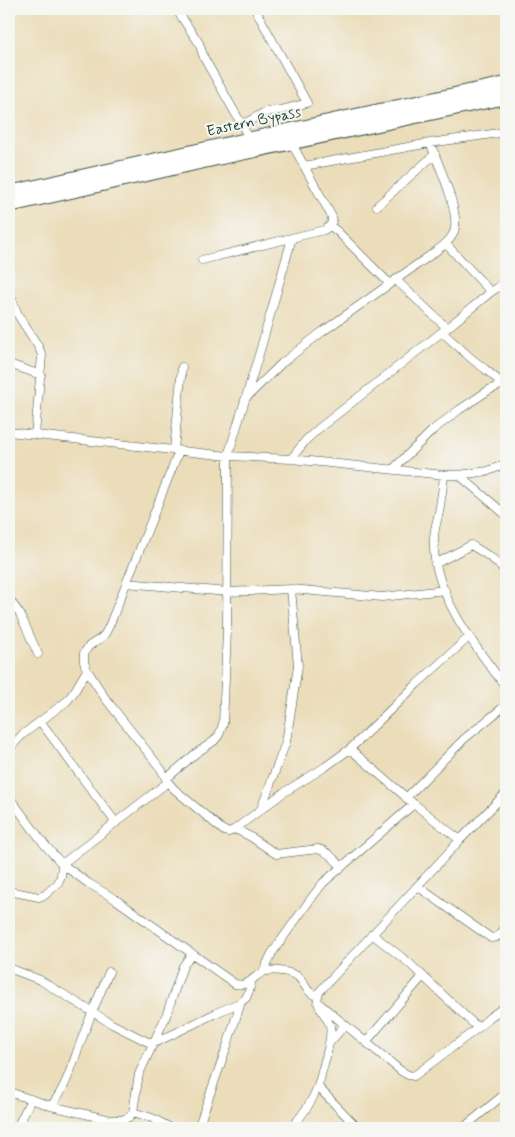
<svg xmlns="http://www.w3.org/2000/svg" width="515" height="1137" viewBox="0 0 515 1137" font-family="Mynerve,sans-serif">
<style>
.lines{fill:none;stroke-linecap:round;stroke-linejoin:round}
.street-casing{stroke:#3e5548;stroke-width:9}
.highway-casing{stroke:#3e5548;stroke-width:16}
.street{stroke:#fff;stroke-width:8}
.highway{stroke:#fff;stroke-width:14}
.labels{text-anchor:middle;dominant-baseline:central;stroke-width:4;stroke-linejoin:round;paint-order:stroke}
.street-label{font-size:15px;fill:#1f3d34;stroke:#f6f6f2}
</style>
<rect width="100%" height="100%" fill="#f6f6f2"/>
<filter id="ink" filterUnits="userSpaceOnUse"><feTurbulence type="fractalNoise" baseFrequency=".02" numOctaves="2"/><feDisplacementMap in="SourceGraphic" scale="10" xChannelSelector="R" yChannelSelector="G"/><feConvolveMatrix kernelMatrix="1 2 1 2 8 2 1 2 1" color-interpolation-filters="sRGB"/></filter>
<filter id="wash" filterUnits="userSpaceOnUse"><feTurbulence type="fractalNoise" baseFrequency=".0096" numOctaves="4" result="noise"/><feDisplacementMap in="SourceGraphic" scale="20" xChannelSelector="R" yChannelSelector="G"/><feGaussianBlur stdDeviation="1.12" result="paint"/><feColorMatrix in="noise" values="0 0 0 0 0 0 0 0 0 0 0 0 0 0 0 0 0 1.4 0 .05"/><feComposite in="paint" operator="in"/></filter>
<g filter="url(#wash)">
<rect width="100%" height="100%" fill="#ebddba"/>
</g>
<g filter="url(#ink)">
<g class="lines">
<defs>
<path id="street" d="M176 9 199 43 204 58 242 125 249 139
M242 125 265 112 281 110 307 103 255 9
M304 166 430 143 506 132
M377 206 435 154
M330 226 337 231 390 284
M446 244 491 292
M202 260 324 230C330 226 333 224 332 217L291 142
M396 280 447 328
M9 291 18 315 38 346 42 355 35 435
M442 332 472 359 485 369 503 384
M9 364 41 375
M247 397 282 363 322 332 432 254C440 248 450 242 454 232 461 213 438 163 430 143
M9 432 228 456 291 459 444 475H459L488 471 506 464
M174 450 182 367
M179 451 110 624 105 634 101 638 89 646 84 653V662L87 670 105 698 161 769 168 782 174 789 224 831 229 832 235 829 283 793 325 767 350 749 417 684 469 637
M291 459 306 440 318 429 447 328 491 292 506 282
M393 469 434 429 459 410 489 390 503 384H506
M444 475C443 487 441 500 439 512 437 521 434 530 434 539 431 592 476 648 506 687
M459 475 506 515
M435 564 471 545C484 553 497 560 506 572
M126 583 228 592 291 589 382 597 445 590
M9 599 20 614 38 654
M40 721 116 823
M9 749 22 735 67 701 74 692 87 670
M350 749 414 804 460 840
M166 779 195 754 214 741 219 735 223 724 227 631 228 456 260 351 292 238
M9 797 45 845 62 864 88 883 115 899 235 984C250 987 252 977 263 972 272 969 287 971 295 975 305 979 303 991 317 996
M406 798 464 739 506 705
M261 809 286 742 298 666 291 589
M235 829 251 837 276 854 318 849C328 851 335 860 342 867
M417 886 491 938C500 938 502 932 506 926
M9 891 39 897 45 895 58 883 61 876 62 864 168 782
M372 934 409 963 478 1028
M9 968 40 980 112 1024 148 1042H157L216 1013 241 1002 246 998 249 991 252 980
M263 972 272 953 310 900 323 883 414 804
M321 1005 401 1071 408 1075 414 1076 478 1028 490 1017 506 1006
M330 1042 345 1025
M366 1042 423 976
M318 1087 358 1128
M9 1092 51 1106 111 1120H122L129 1117 133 1112 139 1074 166 1016 183 966 188 959 193 954
M51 1106C66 1088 72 1065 80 1044 89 1019 99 996 109 972
M133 1112 152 1118 171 1128
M17 1128 31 1099
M198 1128 227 1046 241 1002
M291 1128C302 1116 312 1102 318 1086 321 1077 323 1066 326 1057 328 1047 332 1036 330 1026 327 1014 313 1005 319 992L460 840 506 793
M463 1128 506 1093"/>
<path id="highway" d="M9 193 342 119 506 84
M9 205 217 158 506 97"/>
</defs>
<!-- street casing -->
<use href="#street" class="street-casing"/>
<!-- highway casing -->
<use href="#highway" class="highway-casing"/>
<!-- street -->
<use href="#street" class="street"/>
<!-- highway -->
<use href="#highway" class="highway"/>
</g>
</g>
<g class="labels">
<!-- street labels -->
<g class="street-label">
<text transform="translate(254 122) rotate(-12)">Eastern Bypass</text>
</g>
</g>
<!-- margin -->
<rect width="515" height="1137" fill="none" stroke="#f6f6f2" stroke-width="30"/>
</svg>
